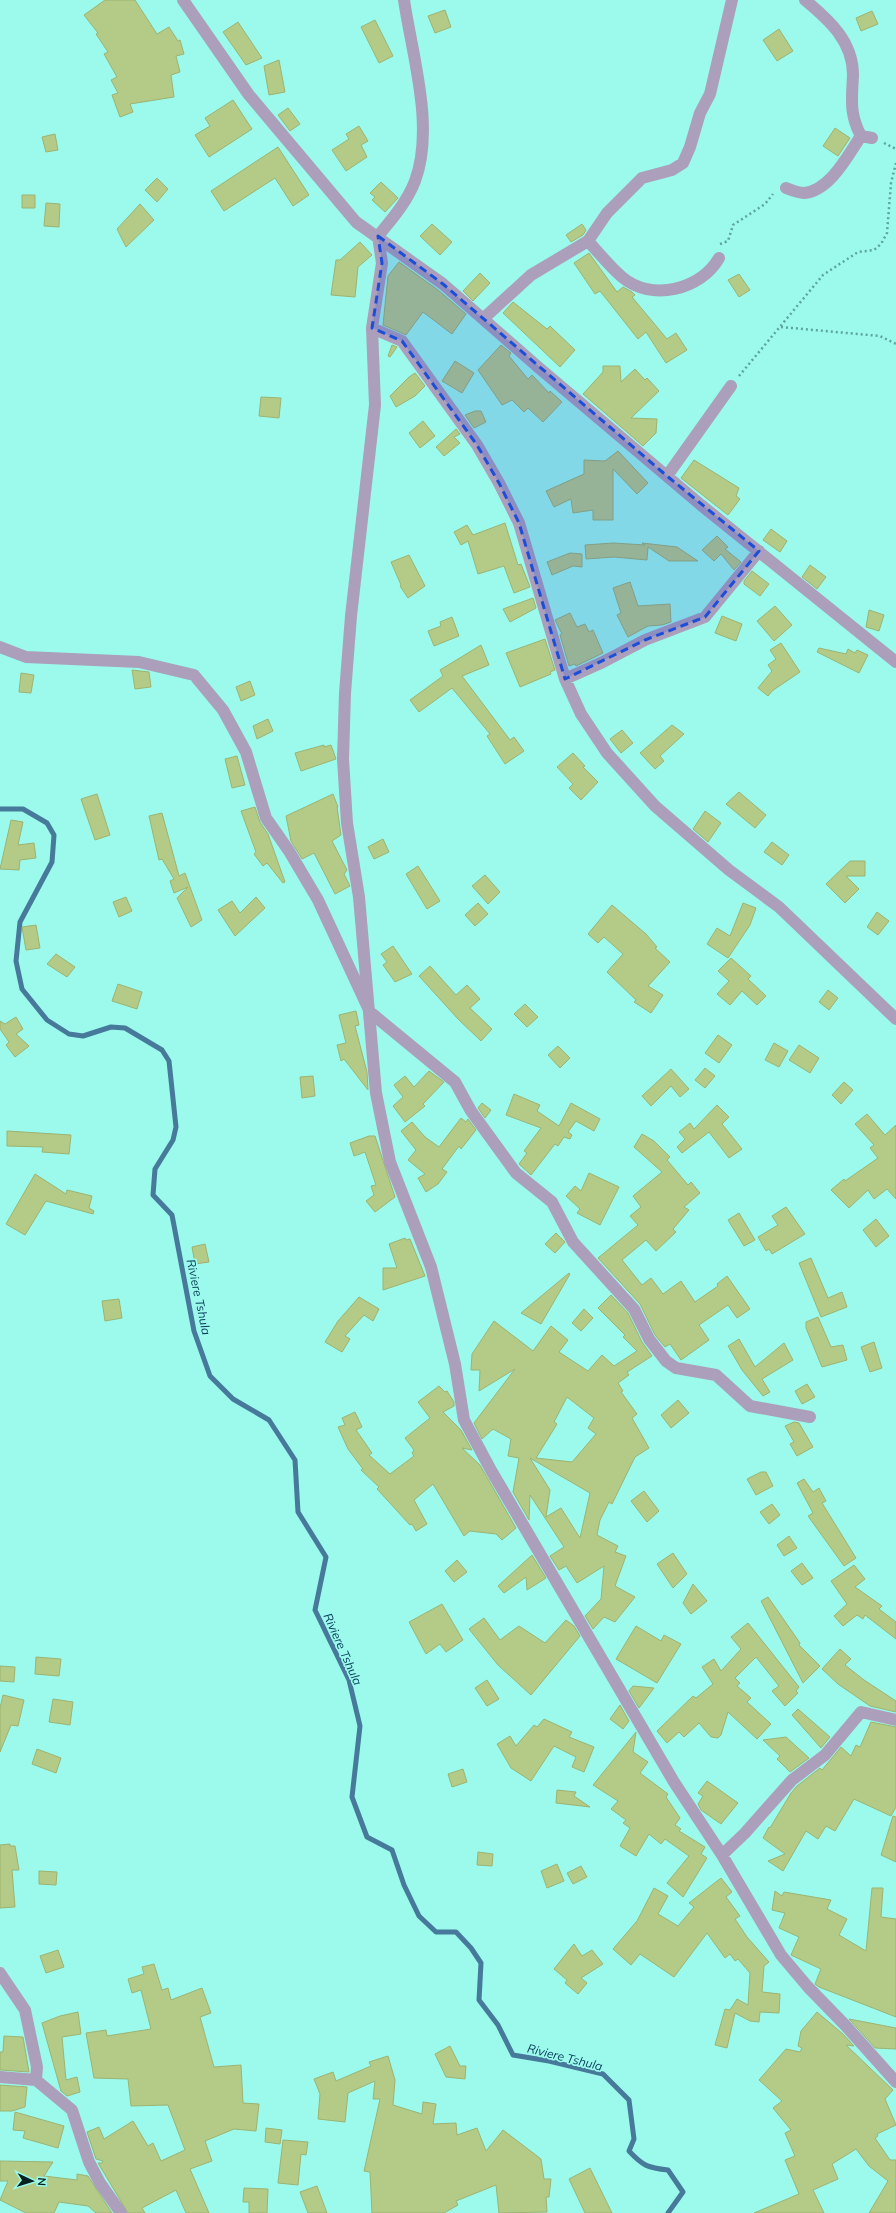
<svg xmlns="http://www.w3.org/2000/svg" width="896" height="2213" viewBox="0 0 896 2213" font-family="Mulish,sans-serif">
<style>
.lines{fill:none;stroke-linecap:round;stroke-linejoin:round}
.stream{stroke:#46799a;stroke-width:5}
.building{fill:#b4cb88;stroke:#9cb371;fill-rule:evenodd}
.path{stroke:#5ea49a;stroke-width:2.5;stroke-dasharray:2 3;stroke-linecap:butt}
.minor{stroke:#ab9fbb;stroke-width:12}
.marked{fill:#1d4ed8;fill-opacity:0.2;stroke:#1d4ed8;stroke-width:3;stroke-dasharray:8 5;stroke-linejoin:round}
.labels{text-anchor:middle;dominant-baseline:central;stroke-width:3.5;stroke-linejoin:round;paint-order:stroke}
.water-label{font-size:12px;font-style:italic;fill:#083959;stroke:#9bfaec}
</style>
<rect width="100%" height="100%" fill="#9bfaec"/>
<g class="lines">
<!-- stream -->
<path class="stream" d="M0 809H23L47 823 54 835 52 862 20 922 16 961 22 989 47 1020 69 1034 83 1036 111 1027 125 1028 162 1050 169 1061 176 1127 173 1140 155 1169 153 1195 172 1215 194 1331 210 1376 233 1399 269 1420 295 1460 298 1512 326 1557 315 1610 349 1680 360 1726 352 1797 367 1837 392 1850 404 1885 419 1916 436 1932H456L471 1948 481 1963 479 2000 498 2025 513 2055 549 2061 603 2074 629 2100 634 2139 629 2151C643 2166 648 2168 668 2170L683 2192 668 2213"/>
</g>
<!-- building -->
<path class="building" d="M105 0H135L157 34 169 27 178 41 180 40 184 54 176 56 180 72 171 75 174 97 130 104 133 112 120 117 112 95 118 93 111 80 117 77 104 54 108 52 96 34 98 33 84 15Z
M445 10 451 27 435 33 428 16Z
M872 11 878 24 861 31 856 18Z
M375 20 393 56 379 63 361 27Z
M238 22 262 58 246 65 223 32Z
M779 29 793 51 777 61 763 40Z
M279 60 285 92 269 95 264 66Z
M233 100 252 129 209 157 195 135 210 126 205 118Z
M288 108 300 124 290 131 278 115Z
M359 126 368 141 361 145 367 157 346 171 332 150 349 139 346 134Z
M835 128 850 138 838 156 823 146Z
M55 134 58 150 46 152 42 137Z
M278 147 309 195 293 206 275 178 224 211 211 191Z
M157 178 168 189 157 202 145 190Z
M381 182 398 198 385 212 372 200 375 197 370 193Z
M22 195H35V208H22Z
M46 203 60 204 59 227 44 226Z
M140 204 154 220 126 247 117 229Z
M432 224 452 242 440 255 420 236Z
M582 224 586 230 583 235 571 242 566 235Z
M360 242 372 255 358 267 355 297 331 295 336 260H340Z
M589 253 617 292 623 287 632 292 635 295 632 297 667 339 676 333 687 350 666 363 646 332 638 339 600 291 595 294 574 263Z
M399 262 438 290 466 314 452 334 423 312 406 335 383 325 388 276Z
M480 273 490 283 473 301 463 291Z
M739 274 750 290 739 297 728 280Z
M513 302 547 329 550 326 575 350 560 367 503 313Z
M392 345 397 347 390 357 388 356Z
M501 345 511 353 509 356 528 379 532 375 549 393 550 391 562 402 543 422 528 408 524 412 512 400 502 405 478 370Z
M455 361 474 373 462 393 442 381Z
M603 366H620L621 382 635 369 645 380 647 378 659 391 631 418 657 419 656 433 643 446 583 394 603 372Z
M415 373 425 386 415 396 396 407 390 396 409 377Z
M261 397 281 398 279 418 259 416Z
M475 411H481L486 422 474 428 465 415Z
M423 421 435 436 420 448 409 433Z
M456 429 460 434 454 437 460 443 444 456 436 447Z
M618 451 648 483 637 494 613 469V520H593V510L573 513 571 499 554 507 546 491 584 474V460L605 461Z
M694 460 739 488 736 496 740 499 728 515 681 478Z
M505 523 518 565 521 564 530 587 514 593 504 566 478 574 468 541 461 545 454 532 467 525 473 535Z
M771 529 787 541 780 552 763 540Z
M717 536 728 547 725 549 741 562 734 570 721 554 714 561 702 550Z
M613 543 645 545 642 543 677 547 698 561H669L648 547 647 560 614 557 586 559 585 545Z
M570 553 582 554V567L573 566 552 575 547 562Z
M409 555 425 586 408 598 400 586 401 585 391 562Z
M810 565 826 577 817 589 802 577Z
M752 571 769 584 760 596 744 584V581Z
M630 582 638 606 670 604 671 622 662 625 648 626 628 637 617 615 621 613 613 588Z
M533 598 536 608 510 622 503 609Z
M775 606 792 625 774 641 757 621Z
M869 610 884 615 879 631 866 627Z
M570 613 577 627 585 624 589 632 593 630 603 653 576 666 575 664 569 666 560 635 562 634 555 620Z
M722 616 742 624 736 641 715 633Z
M452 617 459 636 434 646 428 631 441 626 440 622Z
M545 639 555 670 550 672 551 674 520 687 506 653Z
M781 643 800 672 772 691 768 696 758 688 772 671 768 665 776 659 770 650Z
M481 645 489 665 462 676 510 740 514 737 524 751 505 764 487 736 490 734 452 688 419 712 410 700 443 676 440 670Z
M819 648 846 654 848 649 855 653 857 650 868 655 859 673 817 652Z
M132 670 149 672 151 687 135 689Z
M21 673 34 675 31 693 19 692Z
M250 681 255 695 241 701 236 687Z
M268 719 273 731 257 739 253 726Z
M672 725 684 734 660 756 664 761 655 769 640 753Z
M622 730 633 743 621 753 610 739Z
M324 745V747L331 745 336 759 301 771 295 753Z
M573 753 585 766 583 767 598 782 581 800 569 788 573 784 557 767Z
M237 756 245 785 232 788 225 759Z
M739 792 766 815 755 828 726 804Z
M97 794 110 835 95 840 81 799Z
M333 794 338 807H337L341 835 332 841 347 870 344 874 350 886 335 894 314 853 302 859 291 841 286 816Z
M255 807 260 822 268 834 285 882 283 883 267 863 263 866 254 854 256 852 241 811Z
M705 811 721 823 708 842 693 829Z
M162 813 179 876 185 873 202 920 191 927 177 898 188 887 174 893 170 881 174 879 162 859 159 860 156 847 149 816Z
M11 820 23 822 18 845 34 843 36 858 20 860 19 870 0 869Z
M383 839 389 852 374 859 368 847Z
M772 842 789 855 782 865 764 852Z
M850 861H865V876H846L859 889 845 903 826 884Z
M418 866 440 901 427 909 406 874Z
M485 875 500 892 488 904 472 886Z
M126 897 132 911 119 917 113 902Z
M256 897 265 908 235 936 218 910 232 901 240 913Z
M478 903 488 914 475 926 465 915Z
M743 903 756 908 750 925 728 958 707 944 717 928 730 936Z
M612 905 646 934 657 947 655 948 670 962 648 986 663 995 651 1013 634 1002 636 1000 607 972 623 954 604 937 598 943 588 934Z
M877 912 889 921 878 935 867 927Z
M36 925 40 948 26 950 22 927Z
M393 946 412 974 395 982 383 965 387 962 381 954Z
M56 954 75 967 67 977 47 964Z
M731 958 751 976 748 979 766 996 757 1005 742 991 730 1005 717 994 729 981 718 971Z
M430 966 456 995 467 985 480 999 470 1008 492 1029 481 1041 458 1019 419 976Z
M118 984 142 992 137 1009 112 1001Z
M828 990 838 998 829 1010 819 1002Z
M525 1004 538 1017 527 1027 514 1014Z
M356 1011 359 1025 355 1026 367 1072 368 1090 344 1059 341 1061 337 1045 346 1043 339 1015Z
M16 1017 23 1029 16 1034 29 1046 15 1057 6 1045 9 1042 0 1029V1021L5 1024Z
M718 1035 732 1045 719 1063 705 1053Z
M774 1043 788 1051 779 1067 765 1060Z
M799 1045 819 1058 810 1073 789 1060Z
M558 1046 570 1058 560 1068 548 1055Z
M705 1068 715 1076 705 1088 695 1080Z
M671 1069 689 1089 680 1097 671 1086 651 1106 642 1096Z
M429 1071 444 1082 423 1104 425 1106 405 1122 393 1106 403 1097 394 1085 405 1076 414 1087Z
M313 1076 315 1096 302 1098 300 1077Z
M844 1082 853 1090 841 1104 832 1095Z
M514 1094 540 1105 537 1111 559 1126 571 1103 600 1119 594 1131 576 1121 568 1132 572 1135 570 1139 564 1137 558 1146 555 1144 531 1175 519 1164 527 1153 524 1151 541 1128 506 1115Z
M482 1103 491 1110 485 1118 478 1108Z
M717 1105 729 1117 722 1124 742 1149 729 1158 709 1132 682 1153 677 1147 685 1139 679 1132 690 1123 694 1129Z
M867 1114 885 1135 896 1125V1199L887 1189 874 1199 868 1190 849 1208 831 1190 844 1179 845 1181 878 1158 870 1148 874 1145 855 1124Z
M461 1118 466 1122 468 1119 476 1130 461 1149 459 1146 442 1169 447 1172 438 1184 426 1192 418 1178 425 1174 408 1160 416 1150 401 1131 412 1122 425 1137 439 1147Z
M7 1131 71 1135 69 1154 42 1152 43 1147 7 1146Z
M642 1134 654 1141 670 1157 667 1160 688 1185 691 1182 700 1193 684 1207 689 1210 673 1229 676 1232 656 1251 646 1240 622 1260 642 1285 651 1278 663 1294 681 1281 695 1302 718 1286 717 1284 727 1276 750 1309 737 1318 728 1305 699 1325 709 1340 681 1360 670 1344 665 1347 655 1335 640 1304 598 1258 638 1225 630 1216 641 1207 633 1196 662 1172 634 1147Z
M369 1136H375L395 1197 375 1212 366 1201 374 1195 371 1186 376 1185 365 1152 354 1156 350 1143Z
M589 1173 619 1187 600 1225 577 1213 580 1209 566 1196 575 1186 581 1191Z
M35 1174 66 1194 67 1190 92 1196 89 1208 94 1211 93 1214 46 1201 25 1235 6 1224Z
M786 1207 805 1234 772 1254 769 1249 766 1251 758 1237 778 1225 772 1216Z
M739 1213 755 1240 744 1246 728 1220Z
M876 1219 889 1236 876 1247 863 1230Z
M556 1233 565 1242 555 1253 545 1244Z
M405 1238 406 1240 410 1239 425 1276 383 1290V1268H397L389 1244Z
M205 1244 209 1262 195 1264 192 1247Z
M811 1258 828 1298 842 1292 847 1307 821 1317 799 1263Z
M569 1273 570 1274 541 1324 521 1313Z
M611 1295 628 1313 642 1342 652 1356 627 1372 629 1375 618 1383 623 1391 621 1392 637 1414 632 1418 649 1448 635 1457 612 1504 609 1502 600 1520 597 1535 618 1546 615 1552 626 1556 615 1586 635 1597 615 1622 604 1617 593 1629 585 1616 601 1599 604 1566 577 1583 566 1566 559 1570 550 1556 564 1547 530 1495 529 1520 513 1492 519 1458 508 1456 511 1439 493 1429 482 1439 474 1423 515 1369 479 1391 480 1370H471L472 1354 494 1321 533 1351 551 1326 568 1340 559 1352 588 1371 602 1355 614 1366 637 1351 623 1337 625 1335 598 1308ZM567 1397 594 1418 588 1428 596 1434 572 1462 536 1458 557 1424 554 1422ZM530 1458 590 1493 580 1538 561 1508 546 1517 550 1490Z
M359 1297 379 1309 373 1321 364 1315 345 1336 350 1339 342 1352 325 1342 338 1321Z
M119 1299 122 1318 105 1321 102 1301Z
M584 1309 593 1318 581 1331 572 1323Z
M818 1317 831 1347 843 1345 847 1360 822 1367 806 1328V1322Z
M739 1339 755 1367 784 1343 793 1360 762 1379 770 1392 763 1396 742 1370 728 1346Z
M874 1342 882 1368 870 1372 861 1347Z
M807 1384 815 1397 802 1404 795 1391Z
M439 1386 445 1392 447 1391 454 1402V1406L443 1412 461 1430 472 1450 462 1448 480 1465 516 1528 502 1540 496 1534 470 1531 464 1536 433 1484 414 1500 427 1524 416 1531 412 1524 410 1525 377 1489 379 1487 361 1470 363 1469 348 1449 338 1427 345 1425 342 1418 355 1412 362 1427 356 1430 372 1453 369 1455 390 1474 414 1456 412 1453 414 1450 405 1438 430 1418 418 1402Z
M678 1400 689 1413 671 1428 661 1415Z
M794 1422 799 1423 813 1447 797 1456 790 1444 794 1442 785 1426Z
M761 1472H766L773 1486 756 1495 747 1479Z
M804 1479 813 1492 819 1488 826 1501 822 1503 856 1558 844 1566 808 1516 813 1513 797 1483Z
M644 1491 659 1511 647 1522 631 1501Z
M772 1504 780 1515 769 1524 760 1512Z
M789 1536 797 1548 784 1556 777 1545Z
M673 1553 687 1574 673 1588 657 1564Z
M532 1555 546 1578 527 1590 526 1577 504 1593 498 1586Z
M457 1560 467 1572 454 1582 445 1571Z
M802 1563 813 1578 802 1585 791 1571Z
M854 1565 865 1579 855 1587 882 1606 879 1609 896 1622V1639L865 1615 863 1619 857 1615 843 1626 834 1616 847 1604 831 1581Z
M693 1584 707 1601 691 1614 683 1603Z
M768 1597 800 1643 799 1645 820 1666 803 1683 761 1601Z
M442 1604 463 1640 446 1652 440 1644 426 1654 409 1622Z
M484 1618 500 1640 519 1626 545 1643 566 1620 574 1626 580 1636 531 1695 498 1665 469 1629Z
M748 1623 799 1687 796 1691 798 1693 785 1706 772 1691 779 1686 756 1657 735 1678 740 1683 737 1686 751 1698 747 1702 771 1724 757 1739 728 1712 721 1735 718 1738 711 1737 699 1723 684 1737 679 1732 667 1743 657 1731 693 1696 696 1698 713 1684 702 1667 714 1659 721 1671 741 1649 731 1637Z
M636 1626 661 1641 664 1635 681 1644 657 1683 616 1659Z
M840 1649 851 1659 845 1665 864 1680 896 1701V1712L870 1706 838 1684 822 1669Z
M36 1657 61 1659 59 1676 35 1674Z
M0 1666 15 1667 14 1682 0 1681Z
M487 1680 499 1699 487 1706 475 1688Z
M633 1686 654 1688 639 1708 629 1691Z
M3 1695 24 1700 18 1726 11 1725 0 1752V1708Z
M53 1699 73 1702 70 1725 49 1722Z
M620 1705 629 1721 623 1729 610 1719Z
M798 1709 830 1737 821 1748 792 1715Z
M544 1719 572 1732 569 1737 594 1747 584 1772 572 1767 576 1757 554 1746 531 1781 511 1768 497 1744 510 1736 516 1746 534 1725 537 1727Z
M871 1722 896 1727V1807L891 1816 854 1799 835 1831 826 1826 818 1839 806 1831 783 1871 768 1861 785 1854 763 1838 769 1827 770 1828 791 1793 797 1786 820 1768 822 1770 841 1747 851 1756 856 1745 860 1747Z
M636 1732 633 1752 648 1762 640 1773 668 1794 666 1797 680 1818 675 1825 681 1829 679 1831 705 1847 701 1854 707 1858 683 1897 667 1883 689 1856 665 1839 661 1844 649 1834 636 1856 620 1846 630 1828 623 1823 626 1820 611 1809 618 1801 593 1785Z
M786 1737 809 1758 790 1772 777 1759 780 1756 763 1740Z
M37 1749 61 1758 56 1773 32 1764Z
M463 1769 467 1782 452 1787 448 1774Z
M707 1781 738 1803 721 1824 701 1810 698 1804 703 1796 698 1793Z
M557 1790 576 1792 574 1796 590 1807 556 1803Z
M893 1816 896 1817V1862L881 1855Z
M10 1844V1846H15L19 1870H12L15 1907 0 1908V1845Z
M478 1852 493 1854 492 1866 477 1865Z
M557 1864 564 1881 547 1888 541 1871Z
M581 1866 587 1877 573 1884 567 1873Z
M39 1871 57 1872 56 1885 39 1884Z
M721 1878 732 1892 726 1897 740 1916 735 1919 747 1937 769 1962 764 1966 762 1992 780 1994 779 2013 760 2012 759 2022 750 2021 735 2013 727 2048 715 2045 725 2009 730 2010 737 1999 748 2005 750 1973 738 1959 735 1961 730 1954 725 1958 707 1933 674 1977 640 1954 631 1965 613 1949 637 1921 654 1888 668 1896 658 1914 678 1926 694 1907 689 1903Z
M872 1888H883L881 1917 896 1919V2017L819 1987 815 1984 821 1969 791 1955 799 1937 779 1928 785 1913 772 1910 775 1891 782 1896 784 1892 831 1900 827 1909 847 1919 839 1935 866 1951Z
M574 1944 582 1956 592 1950 603 1964 581 1978 587 1983 578 1994 565 1983 567 1980 554 1969Z
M58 1950 64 1967 46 1973 40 1956Z
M154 1964 162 1990 168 1988 171 2000 202 1988 211 2013 200 2017 214 2067 241 2065 243 2103 259 2104 256 2131 234 2129 205 2141 212 2161 190 2169 209 2213H186L176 2190 142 2208 145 2213H128L98 2163H102L103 2161 96 2159 87 2132 99 2127 104 2139 133 2121 148 2146 153 2143 161 2161 185 2150 168 2105 131 2106 128 2079 94 2078 86 2033 106 2030 107 2036 151 2029 141 1990 132 1993 128 1979 144 1974 142 1967Z
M78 2012 81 2034 62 2037 66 2080 77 2077 80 2092 67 2096 61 2091 42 2023 60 2016Z
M817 2012 843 2034 854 2046 846 2045 893 2090 885 2099 896 2125 877 2134 878 2136 875 2138 890 2160H896V2213H869L888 2181 869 2166 856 2149 832 2164 838 2179 813 2190 824 2213H754L799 2194 785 2160 795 2156 785 2133 791 2130 773 2108 782 2101 759 2080 786 2049 800 2052 802 2048 798 2046 801 2031Z
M849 2019 896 2028V2049L875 2048Z
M4 2036 23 2037 29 2072 0 2070V2052H3Z
M450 2046 460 2066H466L465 2079 446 2077 435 2054Z
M388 2056 395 2080 393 2105 422 2114 423 2102 436 2104 433 2124 456 2123 457 2135 477 2128 486 2151 503 2130 541 2159 544 2179H551L549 2197H546L547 2212 499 2213 496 2185 456 2201 458 2205 444 2213H372L370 2172 364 2171 380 2099H373L375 2081 348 2093 345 2122 318 2119 320 2094 314 2079 333 2072 336 2081 371 2066 369 2062Z
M0 2085 27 2087 25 2107 12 2111H0Z
M15 2112 64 2126 58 2148 23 2138 25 2131 13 2130Z
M266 2128 282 2130 280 2144 265 2142Z
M283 2140 308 2142 306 2155 301 2154 298 2185 278 2183Z
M0 2161 53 2162 44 2176 77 2180V2174L88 2176 112 2213H96L88 2206 59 2202 54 2213H26L0 2200 8 2181H0Z
M590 2168 612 2213H585L569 2179Z
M317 2186 327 2213H308L300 2192Z
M244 2188 268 2189 267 2213H249V2202H243Z"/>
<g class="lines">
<!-- path -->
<path class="path" d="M884 143 896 149
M720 244 728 241 733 225 765 204 773 194
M781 327 880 336 896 344
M739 376 823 275 858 252 874 250 881 244 887 233 891 183 896 163"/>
<!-- minor -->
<path class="minor" d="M183 0 249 95 356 222 443 284 538 367 701 505 896 662
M404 0C412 55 435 127 415 181 407 202 392 219 378 236L382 263 372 328 375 405 351 616 345 693 343 759 347 823 359 897 376 1093 390 1162 431 1267 455 1364 464 1420 492 1472 674 1782 722 1855 781 1955 808 1987 845 2025 896 2082
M805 0C829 20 853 41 853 75 852 98 849 114 861 136L872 138
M786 188C791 190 799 193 804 193 830 191 848 155 861 136
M588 241C599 253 610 267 622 277 651 302 701 290 719 258
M484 318 531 275 588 241 607 213 642 178 672 170 683 163 690 147 700 113 710 94 732 0
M372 328 402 341 477 445 499 483 519 523 565 679 581 714 607 753 655 806 729 870 779 907 896 1019
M667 476 731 386
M0 647 26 657 139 662 194 675 223 710 246 752 266 818 289 851 318 900 370 1012 455 1082 471 1111 516 1173 552 1202 573 1242 634 1309 649 1339 666 1361 676 1368 716 1375 750 1406 810 1417
M565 679 603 662 645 640 705 617 759 551
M722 1855 745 1833 792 1780 825 1755 861 1712 896 1720
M0 1973 25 2010 37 2067 36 2080
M0 2077 36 2080 72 2110 89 2162 100 2183 121 2213"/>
</g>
<!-- marked area -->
<path class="marked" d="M378 236 443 284 667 476 759 551 705 617 645 640 565 679 519 523 499 483 477 445 402 341 372 328 382 263Z"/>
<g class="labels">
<!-- water labels -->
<g class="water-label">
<text transform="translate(199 1297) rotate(78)">Riviere Tshula</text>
<text transform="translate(343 1649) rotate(66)">Riviere Tshula</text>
<text transform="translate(565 2057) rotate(14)">Riviere Tshula</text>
</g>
</g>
<!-- north arrow -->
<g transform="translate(32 2181) rotate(94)" stroke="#9bfaec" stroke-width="3" paint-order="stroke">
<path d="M0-3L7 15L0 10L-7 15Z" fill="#04231f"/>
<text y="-6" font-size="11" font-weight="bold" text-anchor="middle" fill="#04231f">N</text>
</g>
</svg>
